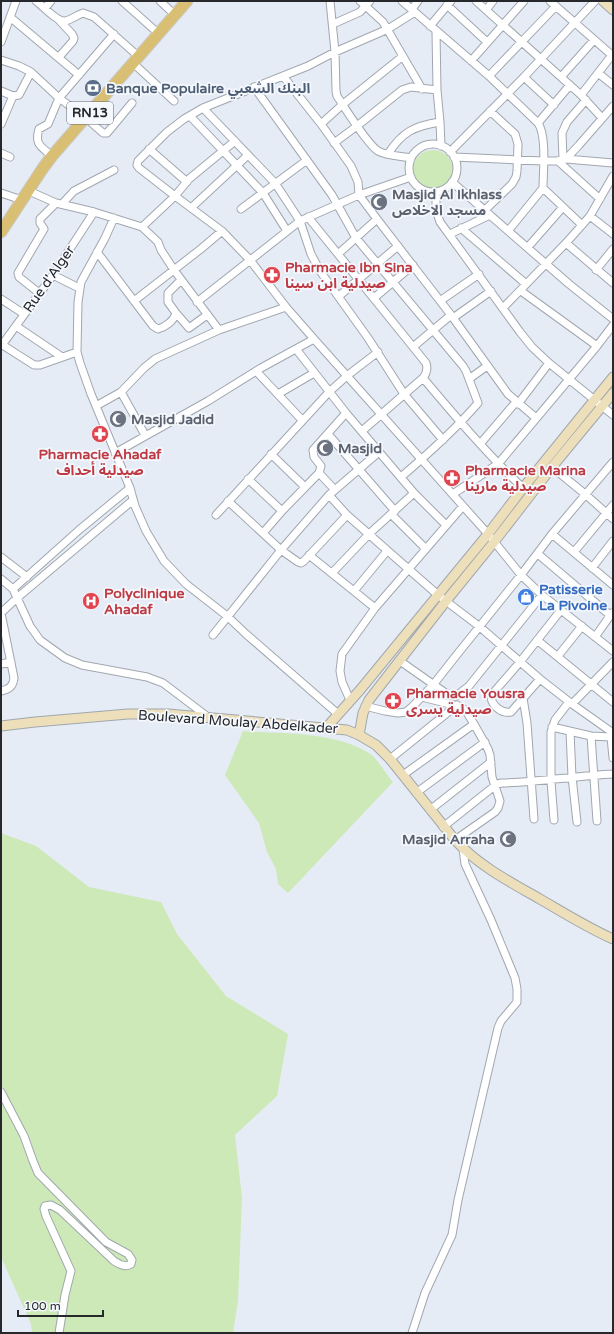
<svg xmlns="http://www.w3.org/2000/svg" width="614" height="1334" viewBox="0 0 614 1334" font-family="'Varela Round','Noto Sans Arabic',sans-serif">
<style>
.green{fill:#cce9b7}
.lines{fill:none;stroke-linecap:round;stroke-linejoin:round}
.street-casing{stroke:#a1a7af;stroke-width:9}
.secondary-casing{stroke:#a1a7af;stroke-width:11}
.primary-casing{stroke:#cbcbcc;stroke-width:13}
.street{stroke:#fff;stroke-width:7}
.secondary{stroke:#ecdfb9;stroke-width:9}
.primary{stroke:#d8bf74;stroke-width:11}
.labels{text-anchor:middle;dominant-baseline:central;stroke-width:3.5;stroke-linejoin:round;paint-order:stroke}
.shield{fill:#f5f9fe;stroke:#64676b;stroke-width:1}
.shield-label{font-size:13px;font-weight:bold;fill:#26282c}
.service-label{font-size:14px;font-weight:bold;fill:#4e5e75;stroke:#f5f9fe;text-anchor:start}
.worship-label{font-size:14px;font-weight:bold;fill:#5b616d;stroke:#f5f9fe;text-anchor:start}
.health-label{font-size:14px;font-weight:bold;fill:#be3a42;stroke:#f5f9fe;text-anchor:start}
.street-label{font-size:14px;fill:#26282c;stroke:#f5f9fe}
.shop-label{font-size:14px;font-weight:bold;fill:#366cbe;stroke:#f5f9fe;text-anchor:start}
</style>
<rect width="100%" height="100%" fill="#e6ecf5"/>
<!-- green -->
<path class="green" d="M413 170a20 20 0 1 1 40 0a20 20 0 1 1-40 0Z
M243 731C283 734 333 731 369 753 377 758 386 774 393 782L288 893 278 884 276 869 267 852 259 823 225 775Z
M1 833 36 846 89 887 161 902 177 934 226 996 288 1034 277 1096 235 1135 242 1198 238 1301 233 1333H32L31 1324 1 1257Z"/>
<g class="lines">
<defs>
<path id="street" d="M36 1C43 6 57 22 65 21 71 20 77 15 83 13L94 17 138 56
M122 1 159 34
M160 1 175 15
M330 1 335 52 336 91 337 96C345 108 367 144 378 151 387 156 401 156 411 158
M360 1 383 22 422 89
M402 1 489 76 538 123C547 136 543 172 543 188L539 193 508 231
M476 1 581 95 602 118
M550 1 613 56
M447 5 487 42
M45 8 51 1
M412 9 418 1
M486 10 493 1
M10 17 79 75
M333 24 360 12 370 1
M430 26 451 1
M436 32 437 90 440 122 441 146
M1 42 16 1
M59 57 73 41 74 38 72 34 59 20
M1 60 19 66 31 72 59 98 86 118 103 133H107L132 103
M471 61 524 1
M133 63 174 101
M598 73 613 85
M283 76 321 124 351 166 358 182 359 195 377 219 451 315 508 394 536 418
M489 76 556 6
M524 77 554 105
M561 77 594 40
M254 87 332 195 356 238 463 366 466 371 478 403C455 430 428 454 401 477
M1 91 13 96 19 95 31 72
M581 95 612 55
M203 108 275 183 300 221 311 254 320 271 368 338 404 394 443 440
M190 116 263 193 287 231
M538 123 570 85
M1 124 13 96
M321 124 342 105 403 56
M235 141 189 179 175 196 139 168 137 165 138 161 167 132 184 119 203 108 308 66 335 52 388 29 415 12
M334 143 357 126 402 90 411 87 437 90
M409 168a24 24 0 1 1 48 0a24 24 0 1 1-48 0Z
M149 149 187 182
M450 152 524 77 595 1
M1 153 10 157
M388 154C402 132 414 126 440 122
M52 156C42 147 34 145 39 129L48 124 59 98 114 34
M454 157 543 161H558L566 159 613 163
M563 159 562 133 567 122 586 100
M566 159 579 145 613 106
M558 161 600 199
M452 182 569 284 613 319
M543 188 582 225
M29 191 56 203 94 212 142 227 175 196 222 231 250 260 286 307 314 339 488 534 521 575 542 595 613 651
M436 192V210L440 222 520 332 532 347 549 363 613 415
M1 193 22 200
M62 204 74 191 114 170
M191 208 248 155
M241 209 307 160
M485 210 512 184 516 177 517 171 518 144 515 134 490 111
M590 216 613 234
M308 217 426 363C428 369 427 373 423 378L362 431
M114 218 105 238 81 282 78 302 77 352 80 363 91 394 130 488 135 506 146 531 164 561 186 584 227 616 246 634 338 714
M142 227 158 242 161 250 174 270 219 330
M461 228 526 284
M450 234 490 215
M566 243 613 283
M528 247 563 207
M97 252 153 326 158 329C165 327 174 321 176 313L168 302V293L181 280
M338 254 377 219
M596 270 613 249
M53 275 79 288
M521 291 597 346
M39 293 19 277 18 273 44 229 40 223V219L56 203
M339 296 398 246
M374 298 413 265
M1 299 24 314
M134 301 202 248 222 231
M440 301 479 274
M197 302 300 221 359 195 411 177
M503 308 566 243 590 216 613 176
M176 313 189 328 207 315
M453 318 491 291
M16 326 62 357
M1 344 34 365H40L77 352
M2 345 53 275 94 212
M413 347 451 315
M296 349 346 413 414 493 446 525
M256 371 302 420
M423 378C455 416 487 454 523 488
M469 379 487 366
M121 392 145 435
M278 394 314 373
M518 404 549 363
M96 406 121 392 144 368 155 359 219 330 286 307
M328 434 395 511
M480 444 516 402
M115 453 208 401 261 368 314 339
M271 454 305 487
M552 467 585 494 613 519
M319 473 335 490
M248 479 282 511
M453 494 498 464 597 346 613 325
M329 495 347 515 438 595 480 627 540 679 572 704 613 733
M228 501 281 550 298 562 301 563 304 561 347 515
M391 514 426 549
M216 515 329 392 348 375 378 352
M263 533 282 511 319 473 321 466 314 457 313 450 346 413
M552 534 613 585
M574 552 613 505
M538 554 611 616
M309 555 375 608
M1 557 27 577
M592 568 613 541
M332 573 369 534 414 493
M1 579 13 589 30 626 40 640 65 658 82 665 147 677 163 683 208 717
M13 589 79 530 130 488
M354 591 387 551
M213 635 281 550 329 495 379 452
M595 637 612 613
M537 640 613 702
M558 656 582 626
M400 661 447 694 456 696 469 686 542 595
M1 664 11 662
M540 679 511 712C502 714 492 706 491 697L494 692 520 662 561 610
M1 691C10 689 13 686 14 678L1 613 17 598 133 500
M422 697 461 707 466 711 474 724 488 749 490 755 492 777 500 801 498 808 495 812 455 840
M523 698 527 723 534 819
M350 700 342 682 340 671 342 654 375 608 463 506
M572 704 613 662
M365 706 385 711 398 713 406 712 412 707 433 685 455 657 521 575 552 534 613 462
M552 727 591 736 597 821
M570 731 572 777 577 822
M612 734 611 737 613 758
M591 736 611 737
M390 759 457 705
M403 775 474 724
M416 793 485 742
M430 810 491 762
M554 820 551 781V732L555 720 569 702
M443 827 497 784 502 783C539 782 576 776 613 774
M1 1092 24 1136 33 1161 38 1173 106 1242 128 1254 132 1260 131 1264C125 1268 119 1264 114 1261L60 1210 51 1205 45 1206 44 1209 46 1216 71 1271 65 1295 59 1333
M412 1333 425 1293 452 1235 458 1200 498 1028 501 1021 517 1002V989L515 978 491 920 465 864 463 849"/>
<path id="secondary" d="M603 1 613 10
M1 726 35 722 128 714H168L347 730 359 735 376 745 390 759 455 840C479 866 510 882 540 899 564 913 588 928 613 939
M326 728 360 690 488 534 523 488 613 377
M359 735 363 713 369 700 446 601 494 542 552 467 613 393"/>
<path id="primary" d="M1 232 43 168 52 156 187 1"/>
</defs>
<!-- street casing -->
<use href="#street" class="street-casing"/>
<!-- secondary casing -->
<use href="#secondary" class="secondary-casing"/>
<!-- primary casing -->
<use href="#primary" class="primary-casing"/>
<!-- street -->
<use href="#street" class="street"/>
<!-- secondary -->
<use href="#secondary" class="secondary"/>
<!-- primary -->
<use href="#primary" class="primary"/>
</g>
<!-- icons -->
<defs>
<symbol id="bank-disc" viewBox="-11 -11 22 22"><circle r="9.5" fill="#5c6f8a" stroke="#f5f9fe"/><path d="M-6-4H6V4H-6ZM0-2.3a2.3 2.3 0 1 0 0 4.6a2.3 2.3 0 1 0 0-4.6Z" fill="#fff"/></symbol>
<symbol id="mosque-disc" viewBox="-11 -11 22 22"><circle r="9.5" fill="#6b7280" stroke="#f5f9fe"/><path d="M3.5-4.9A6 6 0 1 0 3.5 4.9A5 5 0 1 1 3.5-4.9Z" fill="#fff"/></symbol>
<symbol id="pharmacy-disc" viewBox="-11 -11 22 22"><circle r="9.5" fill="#e0444e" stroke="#f5f9fe"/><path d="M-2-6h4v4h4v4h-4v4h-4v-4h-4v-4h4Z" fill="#fff"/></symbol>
<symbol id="shop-disc" viewBox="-11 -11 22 22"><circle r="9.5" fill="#3f7fe0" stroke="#f5f9fe"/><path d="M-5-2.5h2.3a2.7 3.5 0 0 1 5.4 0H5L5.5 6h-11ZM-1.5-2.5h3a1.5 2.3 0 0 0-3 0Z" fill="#fff"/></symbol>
<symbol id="hospital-disc" viewBox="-11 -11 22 22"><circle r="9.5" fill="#e0444e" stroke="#f5f9fe"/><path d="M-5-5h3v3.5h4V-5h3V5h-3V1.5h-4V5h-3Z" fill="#fff"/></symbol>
</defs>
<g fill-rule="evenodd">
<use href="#bank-disc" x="83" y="78" width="20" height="20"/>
<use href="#mosque-disc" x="369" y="192" width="20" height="20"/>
<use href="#pharmacy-disc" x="262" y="265" width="20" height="20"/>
<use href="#mosque-disc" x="108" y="409" width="20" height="20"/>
<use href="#pharmacy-disc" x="90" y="424" width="20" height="20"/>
<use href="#mosque-disc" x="315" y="438" width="20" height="20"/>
<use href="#pharmacy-disc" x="442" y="468" width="20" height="20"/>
<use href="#shop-disc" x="516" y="587" width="20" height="20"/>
<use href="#hospital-disc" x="81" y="591" width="20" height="20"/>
<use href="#pharmacy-disc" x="383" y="691" width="20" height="20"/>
<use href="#mosque-disc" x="498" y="829" width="20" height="20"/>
</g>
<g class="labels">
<!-- shield labels -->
<rect class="shield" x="67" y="102" width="46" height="22" rx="3"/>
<g class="shield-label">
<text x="90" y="113">RN13</text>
</g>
<!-- service labels -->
<g class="service-label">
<text x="106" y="88">Banque Populaire البنك الشعبي</text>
</g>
<!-- worship labels -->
<g class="worship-label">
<text x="392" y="194">Masjid Al Ikhlass<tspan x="392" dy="16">مسجد الاخلاص</tspan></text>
<text x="131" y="419">Masjid Jadid</text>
<text x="338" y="448">Masjid</text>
<text x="495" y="839" text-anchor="end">Masjid Arraha</text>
</g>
<!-- health labels -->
<g class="health-label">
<text x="285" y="267">Pharmacie Ibn Sina<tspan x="285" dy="16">صيدلية ابن سينا</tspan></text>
<text x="100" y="454" text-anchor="middle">Pharmacie Ahadaf<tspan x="100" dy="16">صيدلية أحداف</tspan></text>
<text x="465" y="470">Pharmacie Marina<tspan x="465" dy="16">صيدلية مارينا</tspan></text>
<text x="104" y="593">Polyclinique<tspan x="104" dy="16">Ahadaf</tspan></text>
<text x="406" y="693">Pharmacie Yousra<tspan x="406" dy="16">صيدلية يسرى</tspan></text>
</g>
<!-- street labels -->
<g class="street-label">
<text transform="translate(49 279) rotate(-55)">Rue d'Alger</text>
<text transform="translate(238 722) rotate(4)">Boulevard Moulay Abdelkader</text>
</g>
<!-- shop labels -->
<g class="shop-label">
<text x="539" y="589">Patisserie<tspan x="539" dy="16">La Pivoine</tspan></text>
</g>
</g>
<!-- border -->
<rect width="614" height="1334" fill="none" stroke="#26282c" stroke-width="4"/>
<!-- scale -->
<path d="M18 1310v6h85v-6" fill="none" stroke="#26282c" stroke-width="2"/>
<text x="24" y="1310" font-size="12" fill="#26282c" stroke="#f5f9fe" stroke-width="3" paint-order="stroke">100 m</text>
</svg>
